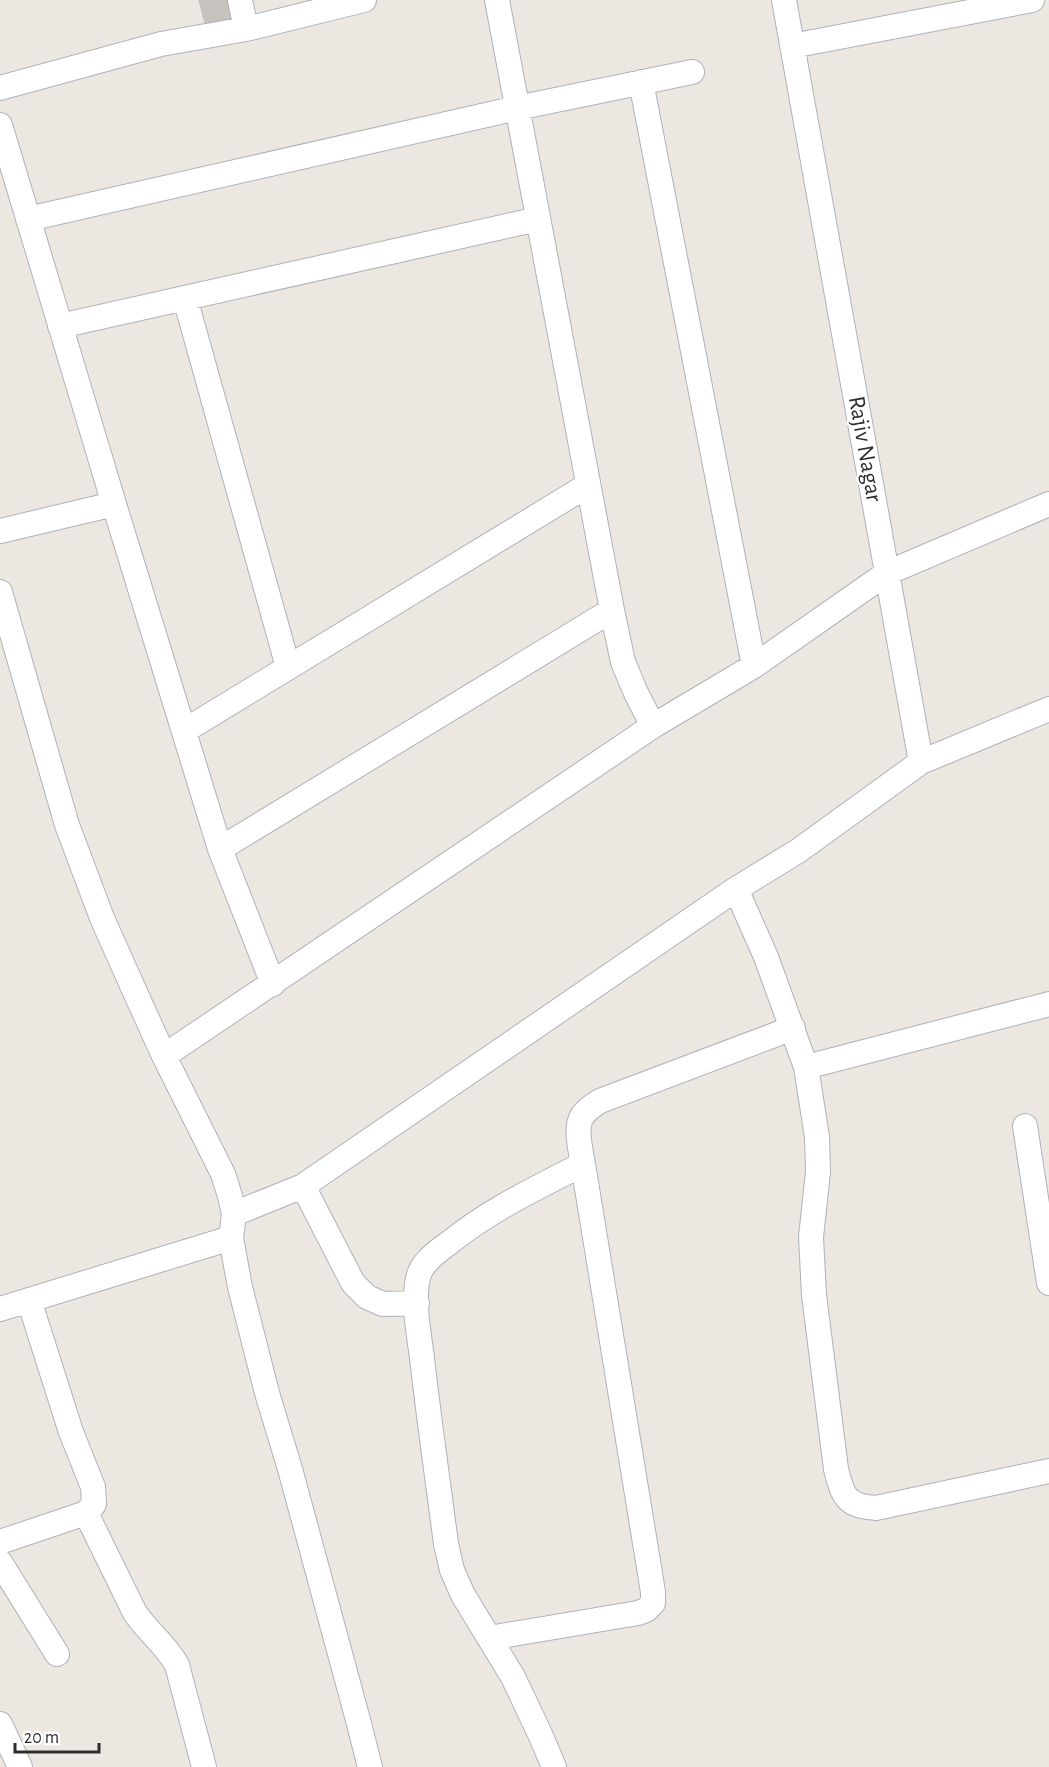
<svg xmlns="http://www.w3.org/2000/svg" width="1049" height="1767" viewBox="0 0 1049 1767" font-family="'Alegreya Sans',sans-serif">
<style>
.building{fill:#c6c2bd;stroke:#c9c2bc;stroke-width:1.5}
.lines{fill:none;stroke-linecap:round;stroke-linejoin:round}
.minor-casing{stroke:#afb2b8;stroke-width:26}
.minor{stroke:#fff;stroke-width:24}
.labels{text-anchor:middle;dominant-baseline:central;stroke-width:4.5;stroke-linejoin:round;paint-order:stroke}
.street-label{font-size:24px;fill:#2e2e2e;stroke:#fff}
</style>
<rect width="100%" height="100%" fill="#ede7e2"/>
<!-- building -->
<path class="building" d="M199 0H237L243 24 208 34Z"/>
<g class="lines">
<defs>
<path id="minor" d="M240 0 246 29
M784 0 921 762
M792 46 1032 0
M641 82 754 666
M0 88 161 44 246 29 364 0
M0 125 114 504 220 849 612 610 497 0
M28 219 517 108 692 72
M185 298 288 667
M60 326 538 219
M0 531 114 504
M0 592 67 825 102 918 135 992 164 1056 223 1174 230 1196 234 1214 231 1238 240 1287 267 1393 290 1469 358 1720 370 1767
M612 610 623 662 636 693 653 726
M184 731 588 485
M220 849 273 984
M736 889 766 957 806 1067 817 1137 818 1172 811 1237 814 1295 836 1469C843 1497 846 1506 876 1508L1049 1471
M164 1056 653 726 754 666 887 573 1049 504
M806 1067 1049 1004
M1025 1126 1049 1283
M303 1186 353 1283 367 1297 383 1304 417 1303
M234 1214 303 1186 736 889 798 851 921 762 1049 709
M0 1309 231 1238
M86 1513 135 1613C148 1632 166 1645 177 1665L204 1767
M0 1542 86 1513 94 1504 93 1487 71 1432 29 1300
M0 1562 57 1654
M489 1638 638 1613 646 1610 653 1603V1592L583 1164C581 1153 576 1131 580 1121 583 1111 593 1106 600 1101L793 1028
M0 1724 20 1767
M554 1767 540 1734 513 1677 463 1595 452 1570 446 1544C438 1482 429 1420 422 1358 419 1335 411 1293 420 1272 425 1260 439 1250 449 1243 491 1209 535 1189 583 1164"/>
</defs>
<!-- minor casing -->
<use href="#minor" class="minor-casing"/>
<!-- minor -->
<use href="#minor" class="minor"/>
</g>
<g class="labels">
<!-- street labels -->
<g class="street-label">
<text transform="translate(865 449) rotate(80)">Rajiv Nagar</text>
</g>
</g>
<!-- scale -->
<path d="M15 1743v9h84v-9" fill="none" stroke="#2e2e2e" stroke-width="3"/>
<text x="24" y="1743" font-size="18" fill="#2e2e2e" stroke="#ffffff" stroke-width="4.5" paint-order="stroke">20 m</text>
</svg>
